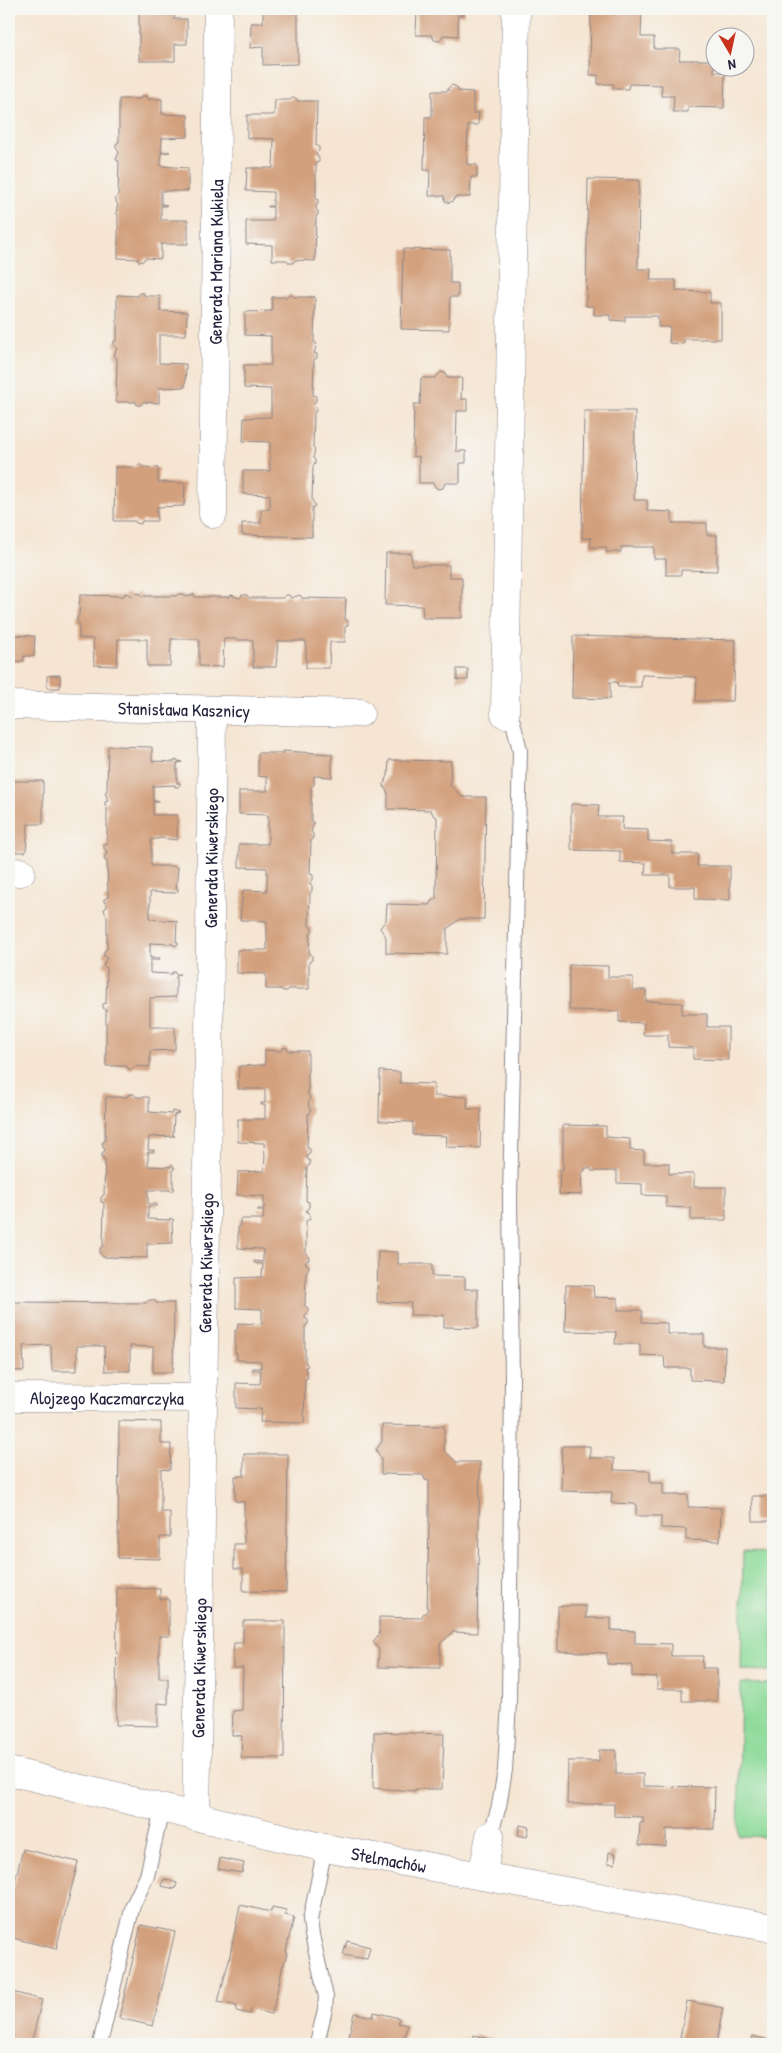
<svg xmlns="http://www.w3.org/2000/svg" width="782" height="2053" viewBox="0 0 782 2053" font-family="'Patrick Hand',sans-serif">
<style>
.green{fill:#8cda98;stroke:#577e6a}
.building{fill:#d3a07d}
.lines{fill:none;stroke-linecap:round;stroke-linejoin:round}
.lane-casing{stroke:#8c8486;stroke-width:16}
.street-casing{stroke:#8c8486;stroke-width:29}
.lane{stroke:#fff;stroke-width:14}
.street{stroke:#fff;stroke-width:28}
.labels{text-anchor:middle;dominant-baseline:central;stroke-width:5;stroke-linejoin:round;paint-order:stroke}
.street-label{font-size:18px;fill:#22223b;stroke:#f6f6f2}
</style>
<rect width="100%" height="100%" fill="#f6f6f2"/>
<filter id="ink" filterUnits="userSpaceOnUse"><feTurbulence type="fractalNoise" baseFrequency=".02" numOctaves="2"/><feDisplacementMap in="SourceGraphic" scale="10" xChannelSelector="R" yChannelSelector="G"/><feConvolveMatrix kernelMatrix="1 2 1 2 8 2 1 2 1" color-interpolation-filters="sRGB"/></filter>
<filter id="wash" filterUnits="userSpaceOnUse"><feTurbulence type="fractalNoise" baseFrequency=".0096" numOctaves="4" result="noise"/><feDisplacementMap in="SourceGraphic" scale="20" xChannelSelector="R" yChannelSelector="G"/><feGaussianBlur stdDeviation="1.12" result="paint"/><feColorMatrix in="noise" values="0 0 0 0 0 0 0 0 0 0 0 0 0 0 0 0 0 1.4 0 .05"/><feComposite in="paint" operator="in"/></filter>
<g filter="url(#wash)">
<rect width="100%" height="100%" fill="#f5e5d2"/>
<!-- green -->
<path class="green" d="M743 1552 773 1553V1671L741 1670Z
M741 1683 773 1684V1837L738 1836Z"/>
<g id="blocks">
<!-- building -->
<path class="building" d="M139 9H175L174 19H187V44H175V61H139Z
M263 9H298V64L263 65V47L250 48 251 23H263Z
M417 9H464V15H458V36L443 35 441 40 438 41 434 40 432 35H416Z
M591 9H642L641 37H654V49H680L679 60H714V72H725L724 108 688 107V112H673L674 96H661L662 85 629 84 628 89H613L614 84H598V75H590Z
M452 85 457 87 458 91 473 92V113H479L478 125H468L467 164 477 165V177H471L470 197H455L453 201 449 203 445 201 444 196H429L430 170H424L425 117H432V91H448V88Z
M142 96H146L148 99H162V114L188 115V137L162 138 161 152H170L161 153V166L188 168V191H161V204L167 205 166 206H161V220H188V244H161V259L145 258 143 261 139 262 138 259 118 258V214L116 213 118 204 116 202V198L118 196 119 161 116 160 119 152 116 148V144L119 142V99H140Z
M292 98H296L298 101H317L316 145 319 147V151L316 154 319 158V162L316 163V198L318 200V204L316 206V209L318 211V215L316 216 315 261 295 260 293 263H289L287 260H272V245L246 244V221H273V207H268V206H273V192L246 191 247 168H273L274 139 247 138V115H274L275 100H290Z
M588 179 639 180 638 269H651L650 280H676V291L710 292V303H721V339H684V344L669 343 670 327H658V316H625V321L610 320V315H594V306H586Z
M403 249 450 250V283H458V297H450L449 330 401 329Z
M139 293H143L145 296H160V311L187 312 186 335H159V363L186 364 185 387 159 388V403L143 402 141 405H137L136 402H116L117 358 114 356 117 347 114 346V341L117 340V295L138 296Z
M288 295H292L294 297H315L314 342 317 344 314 353 317 354V358L314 359 313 395 316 396V401L313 404 316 407V411L314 413 313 447 315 449 313 458 315 460V464L313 466 312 500 315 506 312 508V537L242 535V523H261V509H270V495L243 494V471H270V442L243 441 244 418 271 417V389L244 388V365H271V336L245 335V312L272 311V297H287Z
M441 372 445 373 447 378H462L461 399H467V411H457L456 451H466V463H460V483H445L443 488 438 489 435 487 433 483H419V456L413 457 414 404H420L421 378H435Z
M584 411H635L634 500H647V511L672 512V523H707V535H717V571L681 570V575H666V559H654V547H621V552H606V547H590L591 538H582Z
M137 465H141L143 467 158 468V482L185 483 184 506 157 507V521H142L141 524 136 523 135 521H114L115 467H135Z
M386 553H411L412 565H449V577H462V618H423L422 606 385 605Z
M125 593 133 596 136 593 141 594 142 596H176L178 594H183L186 597 194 594 195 597H229L231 595 240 598 242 595H247L249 598H283L285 595H289L291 598 300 595 302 598 346 599 345 619 348 621V625L345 627V642H330L329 668H306V641H278L276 667H253V640H238V639H224L223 667 199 666V639H171L170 666H147V639H118L117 666 94 665 93 639 79 638V623L77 621V617L79 615 80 595 124 596Z
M9 635 35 636 34 656H24V661L9 662Z
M573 636 736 640 733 701H696L697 677 642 675 641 687H618L617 682H610V699L572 698Z
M457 669H468V680H457Z
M60 675V688H47V676Z
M108 746 152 747V761L175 762V760L182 762 177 763V783H180V785L178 787H175V785L153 786V801H158V802H153V815H177V837L178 839 177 840 161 838 151 840V866H174L178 868 176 889H178V891L176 893 150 892V919L177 921 176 942H178V944L175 946 173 944 150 943V958H160L159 960H150V973L172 974V972H175V974H180L176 976V997L150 998V1027H175V1050L150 1051V1067L135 1066 133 1069H128L127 1066H106V1010L103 1008V1004L106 1003 107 968 103 966 107 957 104 956V951L107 949V915L105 913 104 909 107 907V904L104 902V899L108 897 107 861 104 860 107 851 104 849V845L107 844V808L105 806V802L108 801 105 792 107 791Z
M283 751 332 754V777L314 776V785L311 787V821L314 823 311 832 313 834V838L311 840 310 874 313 875V880L310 883 312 886V891L310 893 309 926 312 928V932L310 934 309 953 312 955V960L309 962V989H289L287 991H283L281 989H266V974L237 973V950H267V921L240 920 243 890 267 891V868L239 867V844H268V815L239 814V791H267V777L258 776V753H283Z
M389 760 451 761 450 785 462 797H486L484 919H460L447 929V954L386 953V937L380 928 386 920 387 904 429 905 431 901 436 899 437 817 433 815 431 810 388 809V793L383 785 388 776Z
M9 781H43V824H28L26 852H9Z
M571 804 599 805 598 817H623L622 829 648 830V841L672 842V854H698L697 866H730V900L695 899V887H670V875H645L646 863 620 862V851L571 850Z
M569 965 608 966V977H633V990H646V1001L682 1003V1014H707V1027H728V1060L693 1059V1048L668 1047V1035H643L644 1023 619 1022V1011L569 1010Z
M772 1045H773V1068H771Z
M282 1048H287L288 1051H308V1095L310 1097 308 1106 310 1108V1112L308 1114 307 1148 310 1149V1154L307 1155V1159L310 1161V1165L307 1167 306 1201 309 1202V1207L306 1211 309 1213 310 1219 306 1221V1254L308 1255 309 1260 306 1261V1264L309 1266 308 1270 306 1272 305 1306 308 1308V1313L305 1315V1318L308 1320V1324L305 1326V1361L308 1366 305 1367 308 1378 305 1379 304 1423 260 1422 261 1409 236 1408V1383L260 1384 261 1370H252L253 1368H261V1361L237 1360V1354L235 1353V1330H237L238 1323 262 1324V1309L236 1308V1278L262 1277 263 1264 254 1263V1261L263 1262V1249L238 1248V1226H240V1219H263L264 1211H258V1209H264V1196L237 1195 238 1172 264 1171 265 1156 264 1143 238 1142V1119H265V1105H261V1103H265V1089H238L239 1066 265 1065V1050L281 1051Z
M380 1071 400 1072V1083L434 1084V1096L468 1097 467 1109H481L480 1148 446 1147 447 1136 413 1135V1122L379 1121Z
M129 1094H134L136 1097H149V1112L172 1114V1111L179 1113 174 1115 173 1135 175 1136 149 1137 148 1150H154V1152H148V1166L171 1167V1165H173L175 1168H173V1188H175L172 1192 171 1190H148V1204H157V1206H148V1219L170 1220V1218L174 1220 172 1222 173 1243 147 1244V1258L103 1257 100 1253V1248L103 1246 104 1203 101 1202V1197L104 1195 105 1159 102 1158V1153L105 1151 102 1143 105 1141 106 1097H127Z
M563 1125 606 1126V1137L630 1139V1150L644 1151V1163H669V1174H694V1187H726V1220H691V1208L666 1207V1196L642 1195V1184L617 1183V1171H591V1168H585V1171H582L581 1195 559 1194 560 1170H563Z
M378 1251 398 1252V1264H432V1276L465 1277V1289H478V1328L444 1327V1315H410L411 1303 377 1302Z
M566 1285 593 1286 594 1297 618 1298V1310H642V1322L667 1323V1334H704V1347H725L724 1381 690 1380V1368H665L664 1356 640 1355V1344H615L616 1332 565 1331Z
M149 1300H154L156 1303H174L173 1372H153V1347L130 1346V1371H105L104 1346H77V1371H52L51 1345 23 1346 24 1371 9 1370V1302L146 1303Z
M119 1421 161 1422V1444H171L170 1470 161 1469V1512H170V1537H160V1559L118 1558Z
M382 1425 444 1426V1450L456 1462H480L477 1633 453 1632 440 1644V1668L378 1667 379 1650 373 1642 379 1634V1617L421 1618 423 1614 427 1612 429 1522V1481L425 1480 423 1475 381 1474V1458L376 1450 382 1441Z
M562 1446H590V1458H614V1470L650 1471V1483H663V1495H688V1507L721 1508 720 1541 686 1540V1529L661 1528V1516H636V1504L611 1503 612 1492 561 1491Z
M244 1454H288L286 1592 243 1591V1569H234V1544H244V1502L235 1501V1476H244Z
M752 1496H773V1521H753Z
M117 1588 160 1589V1599H169V1636H159V1678H168V1704L158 1703V1726L116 1725Z
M558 1606H586V1618H611V1630L635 1631V1643L671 1644V1656H703L702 1668H717V1701H682V1689H657V1677L632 1676V1665L607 1664V1653L558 1651Z
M243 1621H285L284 1758H241L242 1736 232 1735 233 1711 242 1710 243 1668H233V1656L234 1643H243Z
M374 1732 444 1734 442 1789H415V1791L373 1788Z
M599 1750H616V1774H643V1786L715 1787 714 1829H666V1846L639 1845 640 1823H643V1817L614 1816V1804H567L568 1761H599Z
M520 1825 529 1827 527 1837 518 1835Z
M23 1849 78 1862 56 1949 9 1937V1905Z
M609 1852 616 1853 615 1864 608 1863Z
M220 1858 244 1863 242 1873 218 1869Z
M164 1879 177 1883 175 1889 162 1886Z
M240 1905 271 1912 272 1907 286 1910 285 1915 294 1917 286 1951 287 1952 284 1965H283L272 2014 251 2009 250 2014 236 2011 237 2006 218 2002 229 1960Z
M141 1925 175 1932 153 2026 119 2018Z
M347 1941 370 1947 367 1959 343 1955Z
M9 1991 42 2000 31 2044H9Z
M687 2001 723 2008 716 2044H679Z
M374 2012 399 2018 398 2023 407 2025 403 2044H347L354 2013 373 2017Z
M474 2035 499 2041V2044H463L464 2038 473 2040Z
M752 2036 773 2041 772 2044H750Z"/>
</g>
</g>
<g filter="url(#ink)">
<use href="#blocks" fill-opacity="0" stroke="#8c8486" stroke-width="1"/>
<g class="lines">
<defs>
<path id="lane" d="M490 1836 499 1806 505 1770 509 1703 512 1381 510 1198 520 750 513 722 505 714
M100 2044 133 1905 147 1876 162 1809
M317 2044 325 2009 326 1997 312 1935 310 1920 325 1848"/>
<g id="street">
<path id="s1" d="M213 514 218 9"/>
<path id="s2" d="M9 705 360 713"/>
<path d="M505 714 516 9"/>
<path d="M9 873 21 872"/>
<path id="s3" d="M9 1397 204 1398"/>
<path id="s4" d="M9 1771 325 1848 773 1928"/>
<path id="s5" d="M196 1817 209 1049 212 710"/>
<path d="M482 1876 490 1836"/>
</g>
</defs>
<!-- lane casing -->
<use href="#lane" class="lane-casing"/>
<!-- street casing -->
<use href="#street" class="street-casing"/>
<!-- lane -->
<use href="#lane" class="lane"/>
<!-- street -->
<use href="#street" class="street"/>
</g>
</g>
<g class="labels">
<!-- street labels -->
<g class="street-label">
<text stroke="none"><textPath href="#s1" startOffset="252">Generała Mariana Kukiela</textPath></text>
<text stroke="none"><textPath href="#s2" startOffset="175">Stanisława Kasznicy</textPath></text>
<text stroke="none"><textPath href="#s5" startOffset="959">Generała Kiwerskiego</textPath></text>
<text stroke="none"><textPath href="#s5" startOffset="554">Generała Kiwerskiego</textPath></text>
<text stroke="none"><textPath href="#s3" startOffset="98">Alojzego Kaczmarczyka</textPath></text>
<text stroke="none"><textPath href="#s5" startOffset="149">Generała Kiwerskiego</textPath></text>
<text stroke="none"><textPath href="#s4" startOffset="390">Stelmachów</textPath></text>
</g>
</g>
<!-- margin -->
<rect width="782" height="2053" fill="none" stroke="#f6f6f2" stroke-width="30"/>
<!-- north arrow -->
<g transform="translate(730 52) rotate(171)"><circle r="24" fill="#f6f6f2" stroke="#a1a1a9"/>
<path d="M0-4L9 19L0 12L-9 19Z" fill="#c8321e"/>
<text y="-8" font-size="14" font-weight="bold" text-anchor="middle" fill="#22223b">N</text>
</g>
</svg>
